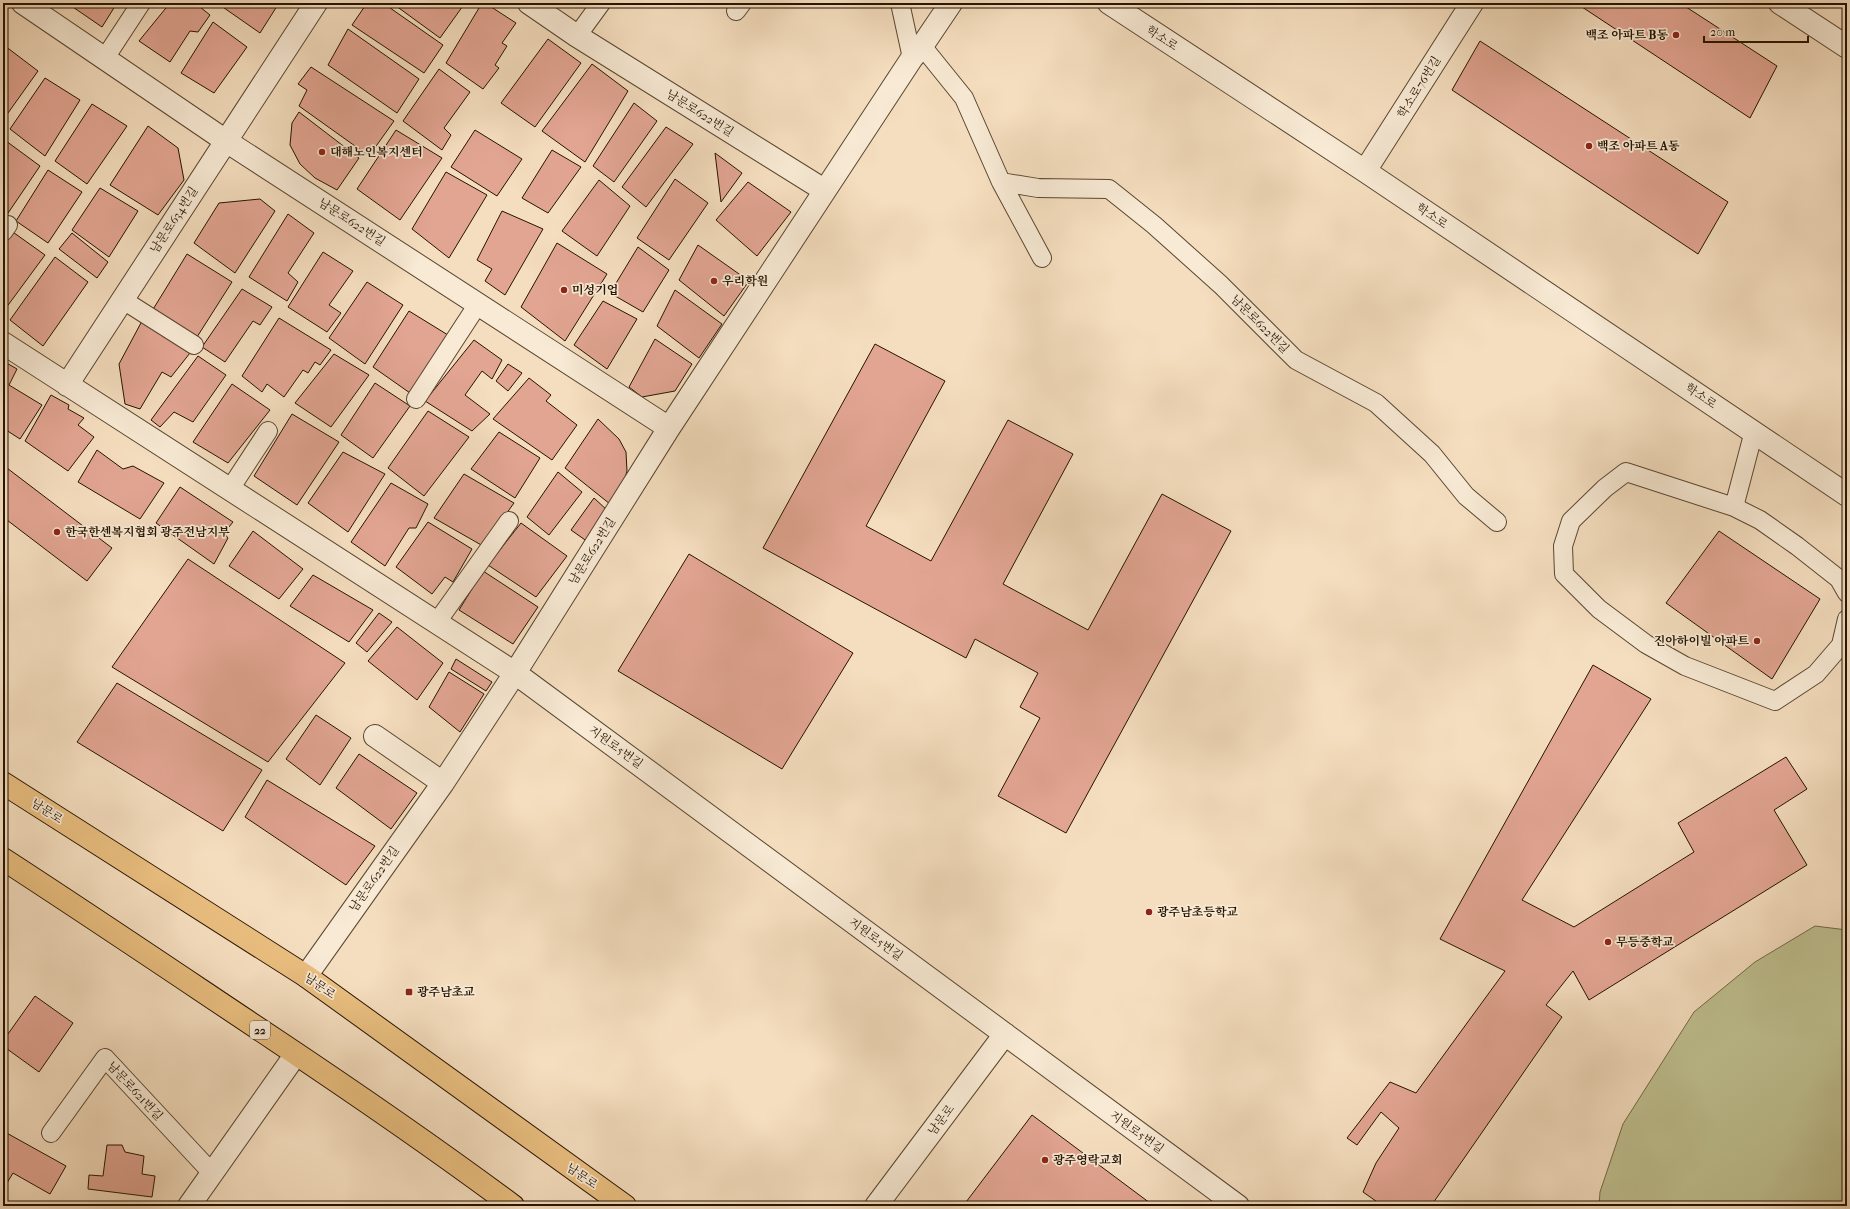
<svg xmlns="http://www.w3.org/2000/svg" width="1850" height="1209" viewBox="0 0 1850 1209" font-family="'IM FELL French Canon','Noto Serif KR',serif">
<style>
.green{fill:#bfc090;stroke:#726a48}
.building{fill:#e2a592;stroke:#251300}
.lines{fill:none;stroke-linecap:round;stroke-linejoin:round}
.lane-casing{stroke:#594630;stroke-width:20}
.street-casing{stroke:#594630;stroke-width:24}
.primary-casing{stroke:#251300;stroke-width:24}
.lane{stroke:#f8ead5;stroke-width:18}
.street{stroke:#f8ead5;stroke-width:22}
.primary{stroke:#eabf80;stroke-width:22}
.poi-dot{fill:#8f2418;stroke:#f8ead5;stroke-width:1.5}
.labels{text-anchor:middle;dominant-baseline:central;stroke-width:3.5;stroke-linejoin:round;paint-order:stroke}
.shield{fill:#f8ead5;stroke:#645440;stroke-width:1}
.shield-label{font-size:11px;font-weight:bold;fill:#251300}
.poi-label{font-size:12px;font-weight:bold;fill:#251300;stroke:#f8ead5;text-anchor:start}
.street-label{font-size:12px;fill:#251300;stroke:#f8ead5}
</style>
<rect width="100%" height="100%" fill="#f5debf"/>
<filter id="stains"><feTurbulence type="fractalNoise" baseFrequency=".005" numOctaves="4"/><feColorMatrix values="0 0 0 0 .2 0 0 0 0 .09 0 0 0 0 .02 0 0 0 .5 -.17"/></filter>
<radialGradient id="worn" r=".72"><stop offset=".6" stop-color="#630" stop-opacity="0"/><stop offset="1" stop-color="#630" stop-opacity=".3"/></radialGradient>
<!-- green -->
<path class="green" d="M1815 926 1847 930V1206H1599L1600 1192 1623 1124 1694 1012 1755 962Z"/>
<!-- building -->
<path class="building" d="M67 3H117L102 27Z
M170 3H195L210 15 198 32 190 31 170 62 139 41Z
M217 3H279L260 33Z
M367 3H383L443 45 424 73 352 25Z
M392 3H465L440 38Z
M482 3H485L516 23 502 43 507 46 495 65 499 68 483 89 446 63Z
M1576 3H1680L1777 66 1750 118Z
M213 22 247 47 214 93 181 73Z
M348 29 419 79 397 113 328 65Z
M548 39 581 63 535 127 501 103Z
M1480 41 1728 202 1698 254 1452 90Z
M5 46 38 71 3 120V49Z
M592 64 628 91 585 162 542 131Z
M311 67 394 121 369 156 299 106 307 90 298 84Z
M439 69 470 92 444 128 451 135 442 150 403 121Z
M45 78 80 100 45 156 10 129Z
M634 103 657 121 614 182 593 166Z
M92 104 127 126 87 184 55 161Z
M299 112 359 158 337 190 315 178 300 164 290 145 292 123Z
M148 126 178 148 184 180 158 215 110 185Z
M666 127 693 144 646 207 622 187Z
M396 130 442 158 400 220 357 189Z
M475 130 522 159 497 196 451 167Z
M6 141 40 166 4 219 3 218V146Z
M552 150 581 167 548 213 522 198Z
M715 153 742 173 721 202Z
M48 170 82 192 48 243 16 221Z
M446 172 487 195 449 258 412 229Z
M675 179 708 203 669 260 637 238Z
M599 180 630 206 597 256 562 231Z
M748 182 791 212 757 256 716 220Z
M100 188 138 211 109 257 72 230Z
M260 199 275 211 235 273 194 243 219 203Z
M502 211 543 229 505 295 485 281 492 269 477 260Z
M288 214 314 233 288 273 298 282 287 301 249 277Z
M10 230 45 255 3 312V239Z
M72 233 108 262 97 278 59 249Z
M557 243 607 274 565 341 521 307Z
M698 245 749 281 724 316 679 280Z
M638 247 669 270 643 312 610 293Z
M323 252 353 271 329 305 341 313 327 332 288 307Z
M187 254 232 282 197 337 152 311Z
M55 257 88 282 43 346 10 320Z
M367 282 403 305 365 364 329 338Z
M242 289 272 307 260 325 253 321 225 362 202 347Z
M675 290 722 324 699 358 657 326Z
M603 301 637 319 607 369 574 345Z
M409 311 448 335 410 393 373 367Z
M279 318 331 350 320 365 315 362 308 373 303 370 284 397 267 384 262 392 242 376Z
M142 321 190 353 171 377 162 372 140 409 125 404 119 364Z
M655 339 692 364 675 391 642 397 629 387Z
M474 340 502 360 492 379 482 371 465 395 490 414 472 431 425 401Z
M875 344 945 381 866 526 931 561 1008 420 1073 454 1003 584 1088 630 1162 494 1231 531 1066 833 998 796 1040 718 1020 707 1038 673 975 639 966 658 763 548Z
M334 354 369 375 331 427 295 403Z
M198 356 226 375 193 422 174 412 160 427 151 420Z
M3 361 17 369 9 385 42 405 20 439 3 428Z
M508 364 522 373 508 391 496 381Z
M529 378 551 395 546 401 577 425 552 460 493 419Z
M375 383 410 406 373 458 341 435Z
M232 384 270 410 228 463 193 442Z
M51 395 69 405 68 409 84 418 78 425 94 437 68 471 25 441Z
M428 411 469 437 424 496 388 468Z
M292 414 339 442 297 505 254 476Z
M598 419 619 439 626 452 627 471 622 489 610 504 565 468Z
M499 432 540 458 515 498 471 469Z
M97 450 123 469 133 466 164 483 140 519 78 482Z
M343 452 385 474 348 532 308 503Z
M3 465 112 548 87 581 3 517Z
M558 472 582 492 549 535 527 517Z
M464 474 514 503 483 546 434 518Z
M391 483 428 504 416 528H409L385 566 351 542Z
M180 487 233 522 224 533 228 538 214 564 156 523Z
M594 498 608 511 588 542 571 530Z
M428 522 472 549 453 582 445 577 432 594 396 567Z
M521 523 567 556 536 597 488 565Z
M253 531 303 569 279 599 229 566Z
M1719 531 1820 599 1772 679 1666 603Z
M689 554 853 653 782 769 618 671Z
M188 559 345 663 268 762 112 667Z
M483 571 538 607 513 644 459 610Z
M313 575 373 610 349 642 290 606Z
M379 613 392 622 367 652 356 643Z
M397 627 443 663 417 700 368 661Z
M456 659 492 682 486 691 451 669Z
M1593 665 1651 699 1522 900 1574 927 1694 852 1678 823 1786 757 1807 789 1774 810 1807 865 1589 1000 1573 971 1546 1005 1562 1017 1431 1206H1383L1363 1192 1376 1163 1399 1128 1381 1112 1357 1145 1347 1138 1390 1082 1416 1093 1505 971 1440 939Z
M449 672 484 694 460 732 429 707Z
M117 683 262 770 223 831 77 742Z
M316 715 351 738 320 785 286 759Z
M359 754 417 793 391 829 336 788Z
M267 780 375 846 346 885 245 817Z
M35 996 73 1023 39 1072 3 1046V1041Z
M1032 1115 1154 1206H963Z
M3 1131 66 1166 50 1194 13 1173 7 1183 3 1181Z
M107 1145H122L125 1152 144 1156 142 1174 155 1176 152 1197 88 1189 89 1175 103 1176Z"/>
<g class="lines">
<defs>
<path id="lane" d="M900 3 912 58
M736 11 742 3
M577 36 601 3
M922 46 964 98 1001 182 1042 258
M105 58 141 3
M1001 182 1038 188 1109 189 1154 225 1221 285 1296 360 1376 403 1432 454 1466 496 1497 522
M3 232 8 225
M123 300 194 345
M416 399 478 304
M230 489 268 431
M1734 507 1754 431
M1847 593 1839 579 1797 546 1760 520 1734 507 1626 472 1605 488 1571 521 1563 546 1564 574 1599 609 1646 644 1685 666 1775 701 1816 674 1841 645 1847 619
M437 622 509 521
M51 1133 105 1058 212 1173"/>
<path id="street" d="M23 3 226 141 669 428
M529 3 577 36 824 190
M1109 3 1365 171 1847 495
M1780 3 1847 47
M1365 171 1472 3
M3 343 515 673 1238 1206
M67 385 316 3
M375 736 443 783
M306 976 443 783 515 673 669 428 912 58 922 46 951 3
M189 1206 296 1054
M876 1206 1005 1034"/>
<path id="primary" d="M3 783 306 976 625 1206
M3 859C94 918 184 979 274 1039 355 1093 435 1148 513 1206"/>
</defs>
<!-- lane casing -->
<use href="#lane" class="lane-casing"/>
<!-- street casing -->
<use href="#street" class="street-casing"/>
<!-- primary casing -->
<use href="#primary" class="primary-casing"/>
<!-- lane -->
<use href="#lane" class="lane"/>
<!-- street -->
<use href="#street" class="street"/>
<!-- primary -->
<use href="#primary" class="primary"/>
</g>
<!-- markers -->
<g class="poi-dot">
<circle cx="1676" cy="35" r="4"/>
<circle cx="1589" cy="146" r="4"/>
<circle cx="322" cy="152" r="4"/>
<circle cx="714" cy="281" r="4"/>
<circle cx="564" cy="290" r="4"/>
<circle cx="57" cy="532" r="4"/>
<circle cx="1757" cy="641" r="4"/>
<circle cx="1149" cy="912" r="4"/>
<circle cx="1608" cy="942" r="4"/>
<rect x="405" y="988" width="8" height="8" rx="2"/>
<circle cx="1045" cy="1160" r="4"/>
</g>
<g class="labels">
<!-- shield labels -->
<rect class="shield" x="250" y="1021" width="20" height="18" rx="3"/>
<g class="shield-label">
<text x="260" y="1030">22</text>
</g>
<!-- poi labels -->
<g class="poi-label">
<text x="1668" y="35" text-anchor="end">백조 아파트 B동</text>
<text x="1597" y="146">백조 아파트 A동</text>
<text x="330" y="152">대해노인복지센터</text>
<text x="722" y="281">우리학원</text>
<text x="572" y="290">미성기업</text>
<text x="65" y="532">한국한센복지협회 광주전남지부</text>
<text x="1749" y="641" text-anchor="end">진아하이빌 아파트</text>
<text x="1157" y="912">광주남초등학교</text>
<text x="1616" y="942">무등중학교</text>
<text x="417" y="992">광주남초교</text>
<text x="1053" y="1160">광주영락교회</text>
</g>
<!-- street labels -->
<g class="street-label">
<text transform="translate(1162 38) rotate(33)">학소로</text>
<text transform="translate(1419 87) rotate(-58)">학소로76번길</text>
<text transform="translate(700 113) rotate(32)">남문로622번길</text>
<text transform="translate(1432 216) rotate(34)">학소로</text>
<text transform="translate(174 220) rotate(-57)">남문로634번길</text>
<text transform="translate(352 222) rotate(33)">남문로622번길</text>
<text transform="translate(1260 324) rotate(45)">남문로622번길</text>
<text transform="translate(1701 396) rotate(34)">학소로</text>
<text transform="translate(592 551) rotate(-58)">남문로622번길</text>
<text transform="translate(616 747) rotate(36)">지원로5번길</text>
<text transform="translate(47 811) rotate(33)">남문로</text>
<text transform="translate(374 879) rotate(-55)">남문로622번길</text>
<text transform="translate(876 939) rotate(36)">지원로5번길</text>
<text transform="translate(320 986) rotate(35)">남문로</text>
<text transform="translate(135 1091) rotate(47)">남문로621번길</text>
<text transform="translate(941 1120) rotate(-53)">남문로</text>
<text transform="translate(1137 1132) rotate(36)">지원로5번길</text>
<text transform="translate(582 1176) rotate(35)">남문로</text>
</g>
</g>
<!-- margin -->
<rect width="1850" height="1209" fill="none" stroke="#f5debf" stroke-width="16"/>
<rect x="4" y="4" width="1842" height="1201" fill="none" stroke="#251300" stroke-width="2"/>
<rect x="8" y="8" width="1834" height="1193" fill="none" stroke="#251300"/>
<!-- scale -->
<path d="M1704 36v6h104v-6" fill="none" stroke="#251300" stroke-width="2"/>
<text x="1710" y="36" font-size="12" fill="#251300" stroke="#f8ead5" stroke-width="3" paint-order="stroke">20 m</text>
<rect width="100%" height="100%" filter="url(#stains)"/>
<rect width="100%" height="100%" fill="url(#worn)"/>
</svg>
